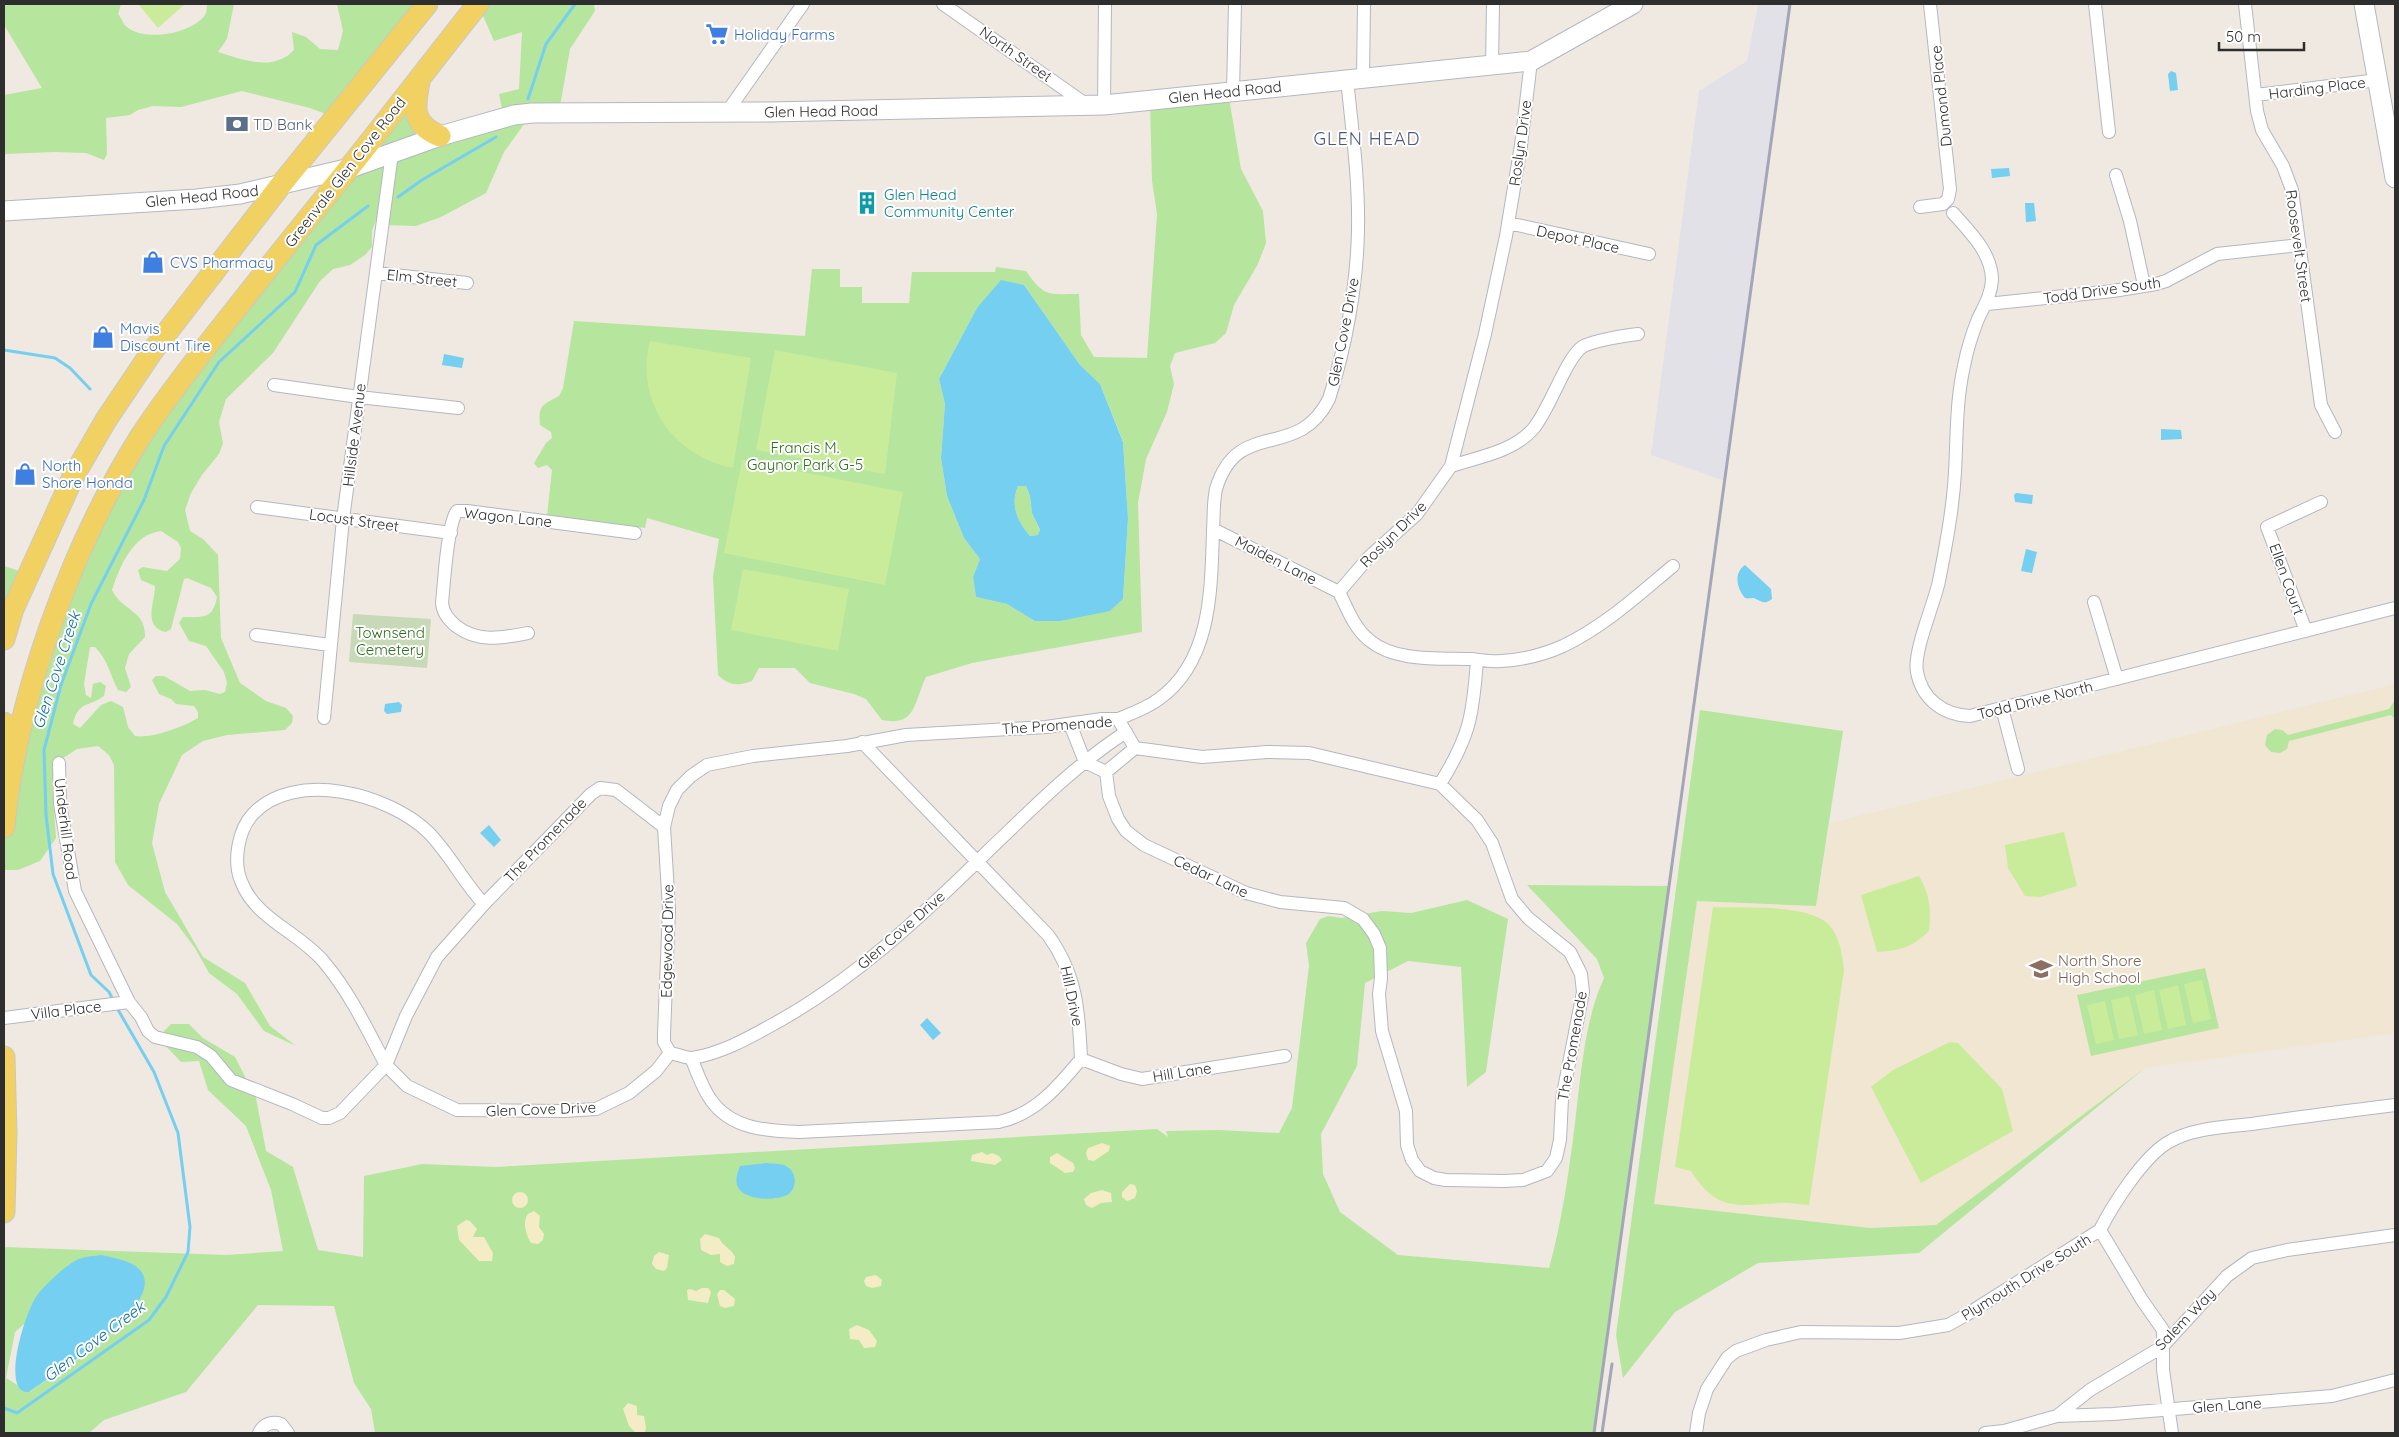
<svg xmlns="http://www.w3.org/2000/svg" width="2399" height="1437" viewBox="0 0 2399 1437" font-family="Quicksand,sans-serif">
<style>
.industrial{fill:#e3e1e8}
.education{fill:#f0e6d1}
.green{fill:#b6e59e;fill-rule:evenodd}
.sand{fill:#f3ecc5}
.cemetery{fill:#c8d9b8}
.pitch{fill:#c9ec9a}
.water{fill:#75cff0;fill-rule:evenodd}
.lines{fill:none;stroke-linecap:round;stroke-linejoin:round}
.stream{stroke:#75cff0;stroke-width:3}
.street-casing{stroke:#b4b7c1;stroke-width:14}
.secondary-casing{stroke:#b4b7c1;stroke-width:21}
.primary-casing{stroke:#c9c9c9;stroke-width:23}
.street{stroke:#fff;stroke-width:12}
.secondary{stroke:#fff;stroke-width:19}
.primary{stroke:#f2d163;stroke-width:21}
.rail{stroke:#a3a6b8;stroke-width:3}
.labels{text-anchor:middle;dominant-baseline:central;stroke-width:4;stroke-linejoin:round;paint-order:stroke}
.shop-label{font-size:15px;fill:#366cbe;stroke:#fff;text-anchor:start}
.street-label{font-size:15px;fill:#2e2e2e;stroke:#fff}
.service-label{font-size:15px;fill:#4e5e75;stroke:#fff;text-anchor:start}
.culture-label{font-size:15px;fill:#0d838f;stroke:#fff;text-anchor:start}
.park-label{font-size:15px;fill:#2c6e1b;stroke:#fff}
.education-label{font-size:15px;fill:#785e54;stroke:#fff;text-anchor:start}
.water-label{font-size:16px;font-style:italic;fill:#0d6fa3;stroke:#fff}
.quarter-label{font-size:18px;letter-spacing:1px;fill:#4d5680;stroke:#fff}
</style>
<rect width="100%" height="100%" fill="#efe9e1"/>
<!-- industrial -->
<path class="industrial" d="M1758 4H1790L1725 481 1651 455 1699 91 1747 61Z"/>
<!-- education -->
<path class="education" d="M2395 684V1033L2145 1068 1936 1225 1870 1228 1654 1204 1697 901 1816 906 1830 823Z"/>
<!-- green -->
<path class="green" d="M4 4H121L118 14C121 17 123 24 127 27 144 42 192 34 205 15 207 12 207 7 207 4H234L227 39 218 52C244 60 273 72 294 50L292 32 306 37 320 49 338 50 343 31 337 4H422L334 117 310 108 242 91 181 107 153 106 138 110 130 115 106 118 107 154 104 160 86 153 54 152 4 154V95L42 88 4 25Z
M478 4H594L595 11 570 49 559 112 532 113 504 152 486 193 441 217 416 226 384 225 378 215 372 231V247L365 255 350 265 333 269 320 281 273 353 226 399 219 422 223 443 219 454 202 475 191 493 185 510 190 531 203 539 218 555 221 638 240 683 266 701 286 708 293 716 292 723 285 730 227 735 203 741 182 755 159 804 152 843 165 892 203 957 245 983 270 1026 296 1046 264 1031 237 994 209 973 195 948 177 924 128 885 115 862 114 765 109 755 98 746 77 749 60 760 52 782 56 838 40 861 18 870H4V814L40 660 140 437 420 76 426 129 504 118 499 94 519 89 522 32 494 41ZM161 531 178 542 181 548 180 559 167 571 143 567 138 570 141 580 155 586C155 602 142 627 166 632L171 629 184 579 187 578 211 588 217 597C213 620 202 617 183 617L179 623 189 641 206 646 224 672 227 683 225 692 220 694 205 690 190 691 164 676H156L152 680 159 694 171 699 176 704 194 706 198 712V718C184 727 150 739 135 736L128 727 123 707 111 701 101 705 80 728 73 724C78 701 89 707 104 696L106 686 100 682 93 684 91 698 86 695 84 684 90 647H95C108 660 110 675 118 690L126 692 131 687 125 668 129 654 145 637C146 610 122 611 112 590 120 566 133 534 161 531Z
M1228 92 1241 169 1263 211 1266 243 1258 264 1234 305 1226 333 1215 343 1175 353 1170 366 1174 384 1167 412 1146 459 1138 503 1142 632 972 663 926 677C914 701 917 727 882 720L866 699 854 694 810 683 795 668H759L752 681C739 686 729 686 718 675L713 577 719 539 647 518 645 528 547 516 552 470 547 465 538 468 534 463 546 443 552 438 551 432 540 425C538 404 543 405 559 396L563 388 574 321 805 336 812 269H840V287H862V303H909L912 272H995L996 267 1026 271C1045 298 1048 294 1079 294L1081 335 1094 357 1147 358 1157 214 1152 181 1150 100ZM1024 285 1080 365 1100 384 1123 441 1128 518 1123 599 1110 611 1035 621 1007 604 976 597 973 577 980 559 964 538 947 496 941 458 945 404 939 379 977 308Z
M1018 486H1026L1030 496 1032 513 1040 531 1038 535 1030 536C1017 521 1010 505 1018 486Z
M4 566 29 574 4 635Z
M2395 700V719L2391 715 2289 741 2287 749 2280 753 2271 752 2265 745 2267 735 2275 729 2282 730 2288 735 2389 709Z
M1700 710 1843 731 1816 906 1697 901 1654 1204 1870 1228 1936 1225 2145 1068 1919 1253 1758 1263 1675 1312 1623 1378 1616 1335Z
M1527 885 1670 886 1594 1433H375L371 1409 354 1383 334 1306 258 1305 186 1392 104 1420 89 1433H4V1247L226 1255 283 1251 271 1190 246 1126 208 1090 199 1061 181 1062 163 1043 164 1031 171 1024H189L203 1038 235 1057 256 1098 266 1151 293 1167 318 1250 363 1257 364 1176 422 1164 496 1167 1157 1129 1168 1137 1166 1131 1219 1130 1279 1133 1292 1108 1309 966 1306 943 1320 919 1328 916 1342 918 1382 911 1411 913 1467 900 1508 919 1486 1072 1467 1087 1461 967 1408 961 1365 983 1357 1066 1321 1134 1323 1174 1340 1212 1398 1255 1549 1268C1562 1222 1569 1171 1575 1123 1581 1075 1584 1022 1604 978L1597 959ZM102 1255 122 1260 140 1271 138 1302 114 1329 82 1357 29 1392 6 1378 15 1332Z
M2205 968 2219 1028 2091 1056 2077 995Z"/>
<!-- sand -->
<path class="sand" d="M1102 1143 1110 1146 1109 1151 1094 1161 1088 1160 1086 1153 1088 1148Z
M982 1152 987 1155 992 1153 999 1156 1002 1160 995 1165 971 1161 972 1155Z
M1057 1153 1073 1163 1075 1168 1073 1172 1065 1173 1050 1163V1157Z
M1130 1184 1135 1185 1137 1191 1135 1198 1127 1201 1122 1197V1192Z
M1102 1190 1111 1193 1112 1202 1101 1203 1092 1208 1086 1205 1084 1199 1091 1193Z
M512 1200a8 8 0 1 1 16 0a8 8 0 1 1-16 0Z
M534 1211 540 1216 539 1227 544 1234 543 1240 538 1244 531 1243C526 1235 522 1222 528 1214Z
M466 1220 470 1221 477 1229 473 1237H484L493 1253 492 1261H479L459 1240 457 1226Z
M705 1234 719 1238C723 1247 731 1248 735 1257L734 1264 727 1266 720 1262V1254L711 1255 701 1250 700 1239Z
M659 1252 669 1255 667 1268 664 1271 656 1269 652 1264 654 1256Z
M876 1275 882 1280 881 1286 872 1288 866 1286 864 1281 866 1277Z
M702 1288H708L711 1292 708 1303 688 1300 687 1290 690 1289 696 1291Z
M720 1290H724L735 1299 734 1306 725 1308 720 1306 717 1294Z
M857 1325 869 1330 877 1341 875 1347 864 1348 859 1340 850 1339 849 1329Z
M628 1403 637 1406V1415L644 1416 646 1428 645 1432 636 1433 629 1426 623 1409Z"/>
<!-- cemetery -->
<path class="cemetery" d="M353 614 431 619 427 668 349 662Z"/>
<!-- pitch -->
<path class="pitch" d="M138 4H185L158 28Z
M650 341 751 358 733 468C672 456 635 401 650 341Z
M775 350 897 373 885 474 756 450Z
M742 460 903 492 885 585 724 553Z
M743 569 849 589 838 651 731 630Z
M2064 832 2077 886 2040 897 2025 896 2008 868 2005 845Z
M1919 876C1930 895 1931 909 1929 931 1911 948 1902 950 1877 952L1861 895Z
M1713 907C1742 908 1806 904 1827 923 1840 935 1842 954 1844 970L1809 1205C1799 1205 1788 1202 1778 1203 1737 1206 1716 1211 1691 1171L1675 1167Z
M2202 980 2211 1019 2193 1023 2184 984Z
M2178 985 2186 1025 2168 1029 2159 990Z
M2154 990 2162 1030 2144 1034 2135 995Z
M2129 996 2138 1035 2119 1039 2111 1000Z
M2105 1001 2114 1040 2096 1044 2087 1005Z
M1950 1042 1958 1043 2002 1089 2013 1131 1921 1183 1871 1087 1893 1070Z"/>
<!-- water -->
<path class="water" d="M2171 71 2176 73 2178 90 2170 91 2168 74Z
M2009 168 2010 176 1992 178 1991 169Z
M2025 203H2034L2036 221 2026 222Z
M1001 280 1024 285 1080 365 1100 384 1123 442 1128 518 1123 599 1110 611 1060 621H1035L1007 604 976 597 973 577 980 559 964 538 947 496 941 458 945 404 939 379 977 308ZM1018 486H1026L1030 496 1032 513 1040 530 1038 535 1030 536C1017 521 1010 505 1018 486Z
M444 354 464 358 462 368 442 365Z
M2161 429 2181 430 2182 439 2161 440Z
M2016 493 2033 495 2032 504 2015 502 2014 495Z
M2026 549 2037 552 2032 573 2021 571Z
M1745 565 1771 589 1772 599C1763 606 1761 600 1753 598 1751 598 1748 599 1745 598 1737 589 1733 573 1745 565Z
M399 702 402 705 401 712 387 714 384 711 385 704Z
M489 825 501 840 494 847 480 833Z
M927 1018 941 1033 933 1040 920 1025Z
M766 1163C772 1164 780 1163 786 1166 797 1171 798 1189 787 1195 775 1201 742 1201 737 1185 735 1179 738 1171 740 1166Z
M102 1255C114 1258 131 1260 140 1270 170 1304 50 1377 29 1392 0 1395 24 1312 38 1294 46 1284 68 1263 79 1259 86 1256 95 1256 102 1255Z"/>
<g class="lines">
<!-- stream -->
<path class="stream" d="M528 99 546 44 575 4
M398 197 422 180 496 137
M4 350 55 358 70 368 90 389
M113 1000 109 992 91 975 53 874 46 815 44 750 61 685 91 604 144 500 164 446 219 362 295 292 316 245 368 206
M4 1408 17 1413 149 1320 166 1297 188 1252 190 1227 178 1133 154 1072 117 1008"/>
<defs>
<path id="street" d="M943 4 1087 105
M2095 4 2109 132
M2245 4 2257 111 2262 130 2283 166 2292 190 2321 405 2335 432
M1492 65 1493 4
M1363 77 1364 4
M1233 92 1235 4
M2256 95 2378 80
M1104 105 1105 4
M727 112 803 4
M2116 175 2130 221 2144 285
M1920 207 1943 204 1948 199 1950 189 1930 4
M1953 213C1969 231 1992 253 1992 280 1991 296 1984 306 1978 319 1972 334 1967 350 1964 366 1956 401 1957 436 1955 472 1953 509 1946 545 1939 581 1934 605 1913 651 1917 672 1922 699 1943 715 1970 716L2395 608
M1508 223 1649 254
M376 273 467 283
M1987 304 2113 291 2156 284 2166 281 2217 254 2299 245
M274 385 359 397 458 408
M1451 466C1478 457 1513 452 1533 429 1550 409 1565 360 1582 347 1591 341 1627 335 1638 334
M257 507 451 533
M1213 529 1339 592
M1339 592 1368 558 1417 514 1451 466 1485 334 1506 236 1521 145 1531 61
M1339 592C1347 608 1354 628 1369 640 1395 662 1438 658 1471 659 1481 660 1491 662 1501 661 1521 660 1545 654 1563 646 1605 626 1638 595 1673 566
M2094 602 2117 679
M2306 631 2267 527 2321 502
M528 633C502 638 478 643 456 626 448 619 443 613 442 603 444 584 447 525 457 511H467L635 533
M256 635 330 645
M2002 708 2018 769
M324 718 343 519 392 153
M1118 719C1133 713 1147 708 1159 699 1212 661 1211 589 1213 531 1214 516 1213 503 1216 489 1238 416 1297 463 1329 399 1346 346 1357 285 1358 230 1359 179 1352 129 1347 79
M1070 724 1085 762 1106 772 1135 748
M59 763 60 804 75 891 129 1002 141 1017 148 1031 155 1037 197 1047 211 1056 231 1080 292 1104 322 1118H329L340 1113 386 1065 407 1086 457 1110 564 1111 596 1109 629 1093 656 1071 670 1053
M1440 784C1470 736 1473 715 1477 660
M4 1018 129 1002
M670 1053 664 1042V1034L669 909 664 827 669 806 677 790 691 776 707 765 753 756 847 746 906 735 1046 727 1102 719H1118L1135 748 1202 757 1267 752 1309 753 1440 784 1477 820 1492 843 1512 899 1528 918 1570 952 1581 974 1583 992 1562 1099 1560 1140 1556 1158 1547 1171 1523 1180 1504 1181 1446 1180 1434 1178 1420 1171 1412 1160 1407 1145 1406 1111 1382 1031 1379 994 1381 978 1380 948 1374 934 1363 919 1344 908 1280 902 1246 893 1144 845 1126 831 1118 819 1109 796 1106 772
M670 1053C677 1054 686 1058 692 1058 719 1054 747 1039 770 1026 852 982 922 916 988 851 1032 809 1075 765 1126 732
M691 1058C697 1071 702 1088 711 1100 731 1129 767 1131 799 1132L999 1122C1035 1114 1058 1087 1081 1059 1079 1012 1077 975 1048 935L862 742
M1081 1059 1121 1074 1142 1079 1285 1056
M386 1065C367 1029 350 993 324 962 299 932 255 919 241 881 233 861 238 830 253 814 295 769 389 794 428 832 450 854 463 882 484 904
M386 1065 406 1016 437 957 484 904 591 794 600 788 616 790 664 827
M2100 1230 2142 1300 2163 1330V1370L2172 1433
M2057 1416 2113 1414 2332 1396 2395 1380
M259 1433C263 1424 271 1421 281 1424L288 1433
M1696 1433 1699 1413 1707 1389 1727 1358 1736 1351 1766 1340 1801 1332 1899 1333 1948 1325 1966 1315 2100 1230C2113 1204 2143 1158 2167 1143 2190 1128 2225 1127 2252 1124 2299 1117 2347 1111 2395 1105
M1985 1433 2004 1431 2057 1416 2090 1390 2162 1347 2227 1276 2252 1258 2287 1250 2395 1235"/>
<path id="secondary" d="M2364 4 2395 178
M4 211 197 199 240 194 350 168 440 136 514 115 532 113 770 112 1104 105 1531 61 1633 4"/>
<path id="primary" d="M420 78C414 105 410 124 440 136
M4 639 13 609 73 477 106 420 151 353 280 186 427 4
M4 723 6 757
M4 827C16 699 72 545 141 436 163 402 188 370 213 338 254 286 295 234 337 183 385 124 431 63 478 4
M4 1057 6 1134 4 1212"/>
</defs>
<!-- street casing -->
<use href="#street" class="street-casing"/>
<!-- secondary casing -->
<use href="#secondary" class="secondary-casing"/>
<!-- primary casing -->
<use href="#primary" class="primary-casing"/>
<!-- street -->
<use href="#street" class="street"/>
<!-- secondary -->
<use href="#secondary" class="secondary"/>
<!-- primary -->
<use href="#primary" class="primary"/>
<!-- rail -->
<path class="rail" d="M1594 1433 1790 4
M1602 1433 1612 1364"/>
</g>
<!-- icons -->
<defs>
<symbol id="supermarket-bare" viewBox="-9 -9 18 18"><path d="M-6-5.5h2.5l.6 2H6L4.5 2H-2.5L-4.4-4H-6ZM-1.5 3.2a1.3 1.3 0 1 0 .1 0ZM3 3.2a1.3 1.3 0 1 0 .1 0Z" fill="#3f7fe0" stroke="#fff" stroke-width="2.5" paint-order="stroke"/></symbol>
<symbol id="bank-bare" viewBox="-9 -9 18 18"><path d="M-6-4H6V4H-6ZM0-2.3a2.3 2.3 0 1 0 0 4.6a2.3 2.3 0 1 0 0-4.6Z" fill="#5c6f8a" stroke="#fff" stroke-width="2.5" paint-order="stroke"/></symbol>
<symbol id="building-bare" viewBox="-9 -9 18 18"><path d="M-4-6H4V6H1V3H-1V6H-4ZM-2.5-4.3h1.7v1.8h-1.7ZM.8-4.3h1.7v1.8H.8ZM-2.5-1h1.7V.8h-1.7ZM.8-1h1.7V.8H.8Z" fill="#0f9aa8" stroke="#fff" stroke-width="2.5" paint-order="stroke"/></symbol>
<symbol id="shop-bare" viewBox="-9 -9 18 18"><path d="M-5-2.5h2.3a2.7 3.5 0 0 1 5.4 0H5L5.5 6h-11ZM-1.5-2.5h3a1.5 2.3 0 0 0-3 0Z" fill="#3f7fe0" stroke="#fff" stroke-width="2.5" paint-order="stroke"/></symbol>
<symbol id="school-bare" viewBox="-9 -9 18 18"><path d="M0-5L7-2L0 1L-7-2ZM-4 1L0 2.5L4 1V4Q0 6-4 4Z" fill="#8d6e63" stroke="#fff" stroke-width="2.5" paint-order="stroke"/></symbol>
</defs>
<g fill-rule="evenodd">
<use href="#supermarket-bare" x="701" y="18" width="32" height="32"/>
<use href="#bank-bare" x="221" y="108" width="32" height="32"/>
<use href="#building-bare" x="851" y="187" width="32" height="32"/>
<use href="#shop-bare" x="137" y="246" width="32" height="32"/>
<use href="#shop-bare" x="87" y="321" width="32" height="32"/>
<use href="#shop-bare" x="9" y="458" width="32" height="32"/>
<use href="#school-bare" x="2025" y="953" width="32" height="32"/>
</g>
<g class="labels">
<!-- shop labels -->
<g class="shop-label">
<text x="734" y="34">Holiday Farms</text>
<text x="170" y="262">CVS Pharmacy</text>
<text x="120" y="328">Mavis<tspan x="120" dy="17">Discount Tire</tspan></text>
<text x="42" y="465">North<tspan x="42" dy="17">Shore Honda</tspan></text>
</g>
<!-- street labels -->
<g class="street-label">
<text transform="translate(1016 54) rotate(35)">North Street</text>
<text transform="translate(2317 88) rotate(-7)">Harding Place</text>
<text transform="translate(1225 92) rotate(-6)">Glen Head Road</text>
<text transform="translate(1941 96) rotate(-96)">Dumond Place</text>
<text transform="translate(821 111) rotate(-1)">Glen Head Road</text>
<text transform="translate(1520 143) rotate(-82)">Roslyn Drive</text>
<text transform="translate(345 172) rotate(-52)">Greenvale Glen Cove Road</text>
<text transform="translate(202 196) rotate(-6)">Glen Head Road</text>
<text transform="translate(1578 239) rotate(12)">Depot Place</text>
<text transform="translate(2299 246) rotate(82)">Roosevelt Street</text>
<text transform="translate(422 278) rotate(6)">Elm Street</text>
<text transform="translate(2102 290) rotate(-8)">Todd Drive South</text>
<text transform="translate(1343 332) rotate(-79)">Glen Cove Drive</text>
<text transform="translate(354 435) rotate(-83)">Hillside Avenue</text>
<text transform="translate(508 517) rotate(6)">Wagon Lane</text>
<text transform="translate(354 520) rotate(8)">Locust Street</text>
<text transform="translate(1393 534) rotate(-45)">Roslyn Drive</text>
<text transform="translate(1276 560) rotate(27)">Maiden Lane</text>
<text transform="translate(2287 579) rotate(70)">Ellen Court</text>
<text transform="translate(2035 700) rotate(-14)">Todd Drive North</text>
<text transform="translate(1057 725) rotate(-4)">The Promenade</text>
<text transform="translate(66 829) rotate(83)">Underhill Road</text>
<text transform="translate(545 840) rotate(-46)">The Promenade</text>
<text transform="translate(1211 876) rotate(25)">Cedar Lane</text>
<text transform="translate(901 930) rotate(-41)">Glen Cove Drive</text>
<text transform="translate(667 941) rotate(-89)">Edgewood Drive</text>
<text transform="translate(1072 996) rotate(78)">Hill Drive</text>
<text transform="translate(66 1010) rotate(-7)">Villa Place</text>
<text transform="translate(1572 1046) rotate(-80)">The Promenade</text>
<text transform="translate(1182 1072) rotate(-9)">Hill Lane</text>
<text transform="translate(541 1109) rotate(-2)">Glen Cove Drive</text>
<text transform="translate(2026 1277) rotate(-32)">Plymouth Drive South</text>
<text transform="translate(2185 1319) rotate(-46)">Salem Way</text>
<text transform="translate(2227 1405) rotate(-4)">Glen Lane</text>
</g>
<!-- service labels -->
<g class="service-label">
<text x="253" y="124">TD Bank</text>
</g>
<!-- culture labels -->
<g class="culture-label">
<text x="884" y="194">Glen Head<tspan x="884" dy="17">Community Center</tspan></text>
</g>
<!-- park labels -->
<g class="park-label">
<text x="805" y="447">Francis M.<tspan x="805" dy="17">Gaynor Park G-5</tspan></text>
<text x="390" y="632">Townsend<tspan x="390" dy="17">Cemetery</tspan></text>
</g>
<!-- education labels -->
<g class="education-label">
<text x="2058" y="960">North Shore<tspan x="2058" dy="17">High School</tspan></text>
</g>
<!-- water labels -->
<g class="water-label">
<text transform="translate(56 670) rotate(-72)">Glen Cove Creek</text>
<text transform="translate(94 1341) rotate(-37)">Glen Cove Creek</text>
</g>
<!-- quarter labels -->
<g class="quarter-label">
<text x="1367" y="138">GLEN HEAD</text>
</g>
</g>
<!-- border -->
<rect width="2399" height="1437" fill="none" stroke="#2e2e2e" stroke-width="10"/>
<!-- scale -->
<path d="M2219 42v8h85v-8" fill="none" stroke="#2e2e2e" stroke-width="2.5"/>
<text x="2226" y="42" font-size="15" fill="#2e2e2e" stroke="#ffffff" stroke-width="4" paint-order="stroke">50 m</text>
</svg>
